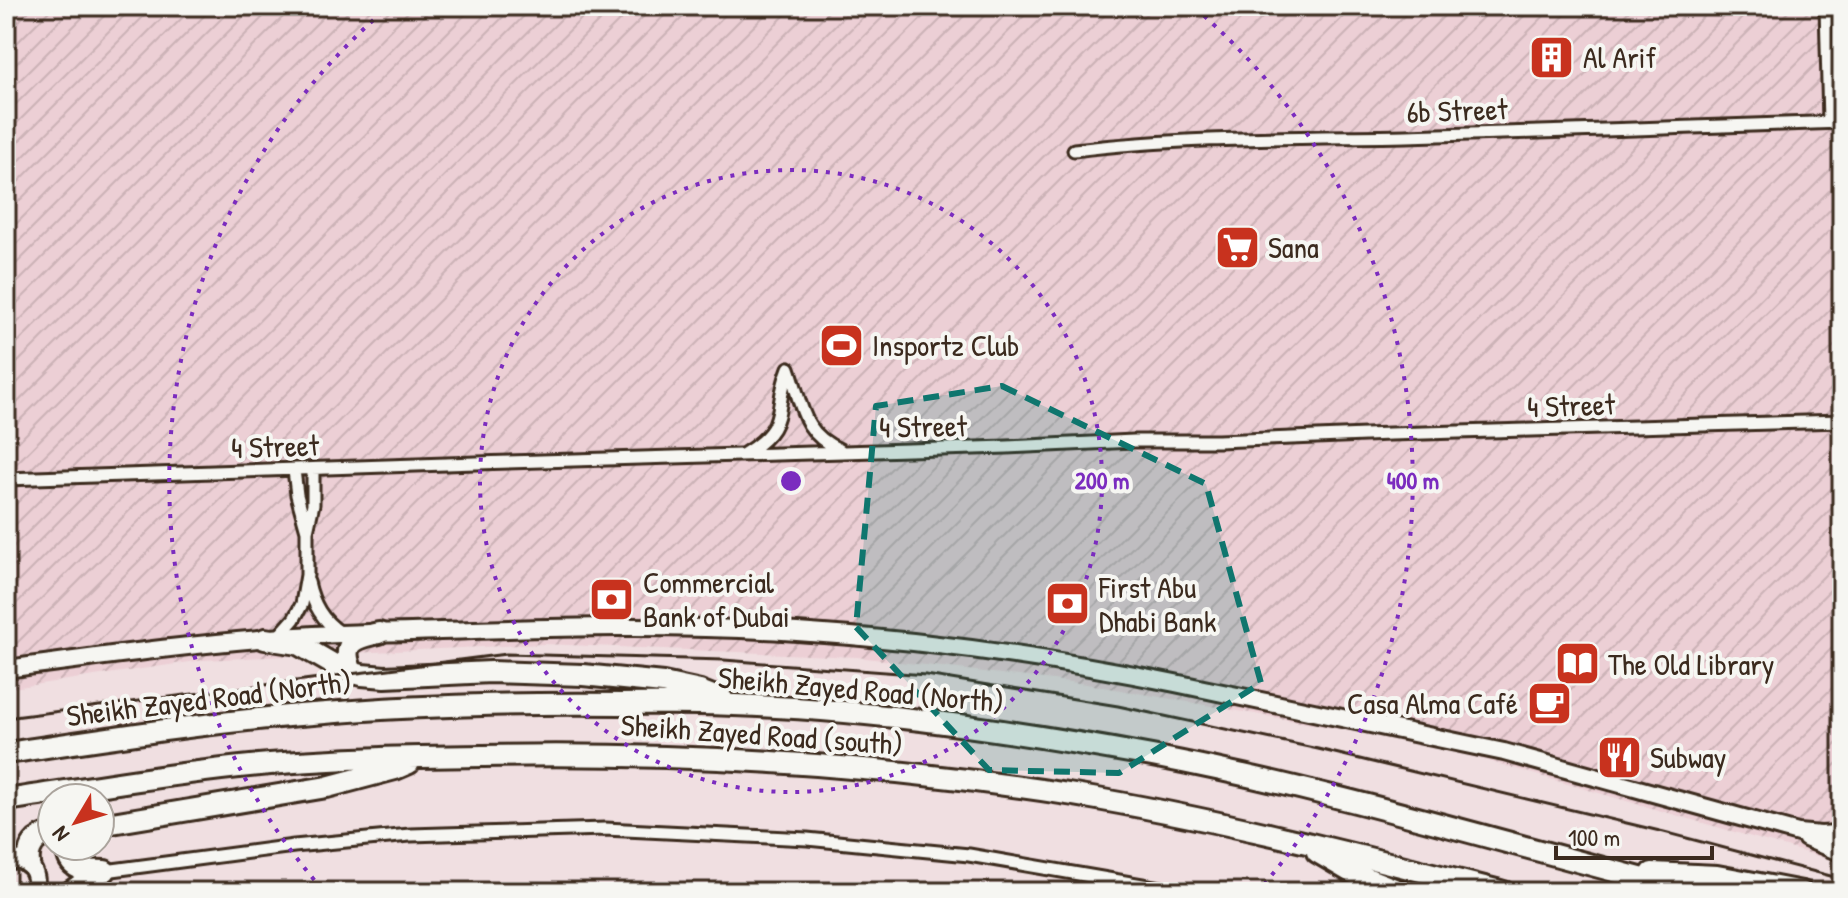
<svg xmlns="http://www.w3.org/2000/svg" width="1848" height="898" viewBox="0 0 1848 898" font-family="'Patrick Hand',sans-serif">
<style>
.industrial{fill:url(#industrial-furrows)}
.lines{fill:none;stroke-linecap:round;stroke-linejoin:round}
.street-casing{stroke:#3b2a1e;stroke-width:17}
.secondary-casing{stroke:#3b2a1e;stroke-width:22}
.highway-casing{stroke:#3b2a1e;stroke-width:26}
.street{stroke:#f6f6f2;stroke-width:11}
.secondary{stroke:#f6f6f2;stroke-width:16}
.highway{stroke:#f6f6f2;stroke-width:20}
.rail{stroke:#3b2a1e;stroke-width:3}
.marked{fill:#0f766e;fill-opacity:0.2;stroke:#0f766e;stroke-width:6;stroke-dasharray:16 10;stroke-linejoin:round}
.ring{fill:none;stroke:#7b2cbf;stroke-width:4;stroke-dasharray:4 8}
.labels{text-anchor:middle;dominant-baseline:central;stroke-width:8;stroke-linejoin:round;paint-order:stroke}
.poi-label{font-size:30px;fill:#3b2a1e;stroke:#f6f6f2;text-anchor:start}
.street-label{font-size:30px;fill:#3b2a1e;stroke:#f6f6f2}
.centre{fill:#7b2cbf;stroke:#f6f6f2;stroke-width:4}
.ring-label{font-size:24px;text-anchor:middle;font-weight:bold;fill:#7b2cbf;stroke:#f6f6f2;stroke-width:8;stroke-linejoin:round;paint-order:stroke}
</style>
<defs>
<pattern id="industrial-furrows" width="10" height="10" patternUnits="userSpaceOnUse" patternTransform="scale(2)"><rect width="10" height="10" fill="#eccfd5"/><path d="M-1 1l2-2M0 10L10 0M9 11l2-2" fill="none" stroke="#cbb2b6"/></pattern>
</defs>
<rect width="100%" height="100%" fill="#f0dfe1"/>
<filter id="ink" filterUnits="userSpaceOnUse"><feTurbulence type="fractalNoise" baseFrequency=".0125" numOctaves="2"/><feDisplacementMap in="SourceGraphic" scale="16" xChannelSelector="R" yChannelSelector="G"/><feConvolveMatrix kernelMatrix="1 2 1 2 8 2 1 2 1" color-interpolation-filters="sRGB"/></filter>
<g filter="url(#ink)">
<!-- industrial -->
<path class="industrial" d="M6 6H1842V863L1440 747 1087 684 857 657 544 644 203 660 6 689Z"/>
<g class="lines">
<defs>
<path id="street" d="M1826 6 1829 122
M1074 150C1184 137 1295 138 1406 136 1551 132 1697 127 1842 122
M789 368C802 404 801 433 840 450
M744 454C791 425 772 411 789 368
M294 470 297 495 307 531
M6 479 476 463 1007 447 1134 441H1218L1390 434 1842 421
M308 582C313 604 322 621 341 633
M278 637 294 619 302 604 307 575V531L313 504V469
M1842 826V825
M105 871 294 846 410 835 605 829 807 839 969 855 1183 892"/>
<path id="secondary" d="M6 669C98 657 190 644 283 637 335 633 388 633 440 631 559 627 678 624 797 632 924 640 1051 658 1175 683L1504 752 1798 833 1821 835 1836 834
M1806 838 1835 850
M6 861C27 854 41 872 34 892
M67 892 81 882 104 872"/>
<path id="highway" d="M265 639 298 644 343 670 362 675 385 677 491 672 583 675 663 683 700 691 723 700
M353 674C340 644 351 639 379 633
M6 753C108 738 210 722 313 714 416 705 519 703 622 704 660 704 697 703 734 705 874 710 1015 731 1152 756 1336 791 1514 846 1694 892
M6 800C94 787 181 772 270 764 341 758 412 757 483 756 681 752 878 764 1074 795 1219 819 1361 856 1504 892
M100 825 327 787 395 769 409 763
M67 846C67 871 85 871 105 871
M1317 852 1351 872 1402 892
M29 863C27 846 36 836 52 833
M1652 873 1717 876 1802 892"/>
</defs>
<!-- street casing -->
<use href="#street" class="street-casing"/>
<!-- secondary casing -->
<use href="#secondary" class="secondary-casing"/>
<!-- highway casing -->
<use href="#highway" class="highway-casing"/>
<!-- street -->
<use href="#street" class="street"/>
<!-- secondary -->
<use href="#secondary" class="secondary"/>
<!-- highway -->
<use href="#highway" class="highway"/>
<!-- rail -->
<path class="rail" d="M6 718 506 654 724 660 926 675 1118 706 1318 749 1664 832 1842 879"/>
</g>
</g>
<!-- marked area -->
<path class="marked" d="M1002 386 1206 484 1261 683 1119 773 989 770 856 627 876 406Z"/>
<!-- distance rings -->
<g class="ring">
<circle cx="791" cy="481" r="311"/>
<path d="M322 889A622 622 0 0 1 387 8M1195 8A622 622 0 0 1 1260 889"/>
</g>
<!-- icons -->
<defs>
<symbol id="building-square" viewBox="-11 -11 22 22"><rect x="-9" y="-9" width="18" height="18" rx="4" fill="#c8321e" stroke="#f6f6f2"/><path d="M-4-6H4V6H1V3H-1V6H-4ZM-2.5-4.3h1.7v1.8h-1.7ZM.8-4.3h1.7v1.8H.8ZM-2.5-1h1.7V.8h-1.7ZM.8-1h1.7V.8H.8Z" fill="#fff"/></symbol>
<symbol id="supermarket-square" viewBox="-11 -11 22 22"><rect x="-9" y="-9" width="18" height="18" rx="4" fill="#c8321e" stroke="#f6f6f2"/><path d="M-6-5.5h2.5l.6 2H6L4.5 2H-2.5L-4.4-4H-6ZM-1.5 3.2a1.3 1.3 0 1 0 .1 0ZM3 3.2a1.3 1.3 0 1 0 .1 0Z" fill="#fff"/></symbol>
<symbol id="stadium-square" viewBox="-11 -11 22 22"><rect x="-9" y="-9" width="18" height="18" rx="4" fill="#c8321e" stroke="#f6f6f2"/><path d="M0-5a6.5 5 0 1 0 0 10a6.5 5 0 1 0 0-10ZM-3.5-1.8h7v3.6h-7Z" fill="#fff"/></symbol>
<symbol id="bank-square" viewBox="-11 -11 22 22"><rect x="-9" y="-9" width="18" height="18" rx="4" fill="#c8321e" stroke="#f6f6f2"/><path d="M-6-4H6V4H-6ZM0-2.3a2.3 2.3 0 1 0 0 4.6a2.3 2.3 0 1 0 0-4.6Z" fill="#fff"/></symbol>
<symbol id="library-square" viewBox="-11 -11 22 22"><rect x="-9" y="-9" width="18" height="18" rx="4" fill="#c8321e" stroke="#f6f6f2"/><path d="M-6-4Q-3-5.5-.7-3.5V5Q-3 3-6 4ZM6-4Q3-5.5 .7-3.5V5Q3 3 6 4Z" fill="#fff"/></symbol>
<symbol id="cafe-square" viewBox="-11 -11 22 22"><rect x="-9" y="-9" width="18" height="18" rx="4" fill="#c8321e" stroke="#f6f6f2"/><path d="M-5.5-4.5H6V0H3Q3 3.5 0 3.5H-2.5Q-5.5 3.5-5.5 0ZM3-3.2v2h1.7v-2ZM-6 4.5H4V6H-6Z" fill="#fff"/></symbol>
<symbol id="restaurant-square" viewBox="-11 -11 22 22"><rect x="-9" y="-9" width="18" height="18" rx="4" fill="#c8321e" stroke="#f6f6f2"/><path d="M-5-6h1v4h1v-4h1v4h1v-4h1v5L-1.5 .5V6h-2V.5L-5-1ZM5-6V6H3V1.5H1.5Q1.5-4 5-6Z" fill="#fff"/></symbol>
</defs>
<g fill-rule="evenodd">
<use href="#building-square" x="1526" y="32" width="51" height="51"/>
<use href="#supermarket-square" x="1212" y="222" width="51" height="51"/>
<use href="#stadium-square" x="816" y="320" width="51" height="51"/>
<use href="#bank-square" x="586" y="574" width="51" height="51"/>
<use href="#bank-square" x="1042" y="578" width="51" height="51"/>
<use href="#library-square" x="1552" y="638" width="51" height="51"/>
<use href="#cafe-square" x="1524" y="678" width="51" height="51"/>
<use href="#restaurant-square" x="1594" y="732" width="51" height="51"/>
</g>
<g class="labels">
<!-- poi labels -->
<g class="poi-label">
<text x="1583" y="57">Al Arif</text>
<text x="1268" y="247">Sana</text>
<text x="872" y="345">Insportz Club</text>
<text x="643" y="582">Commercial<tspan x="643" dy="34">Bank of Dubai</tspan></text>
<text x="1099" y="587">First Abu<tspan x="1099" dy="34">Dhabi Bank</tspan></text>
<text x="1608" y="664">The Old Library</text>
<text x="1518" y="703" text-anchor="end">Casa Alma Café</text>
<text x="1650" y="757">Subway</text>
</g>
<!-- street labels -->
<g class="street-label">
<text transform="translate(1457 110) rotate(-2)">6b Street</text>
<text transform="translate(1571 405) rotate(-2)">4 Street</text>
<text transform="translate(923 426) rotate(-1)">4 Street</text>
<text transform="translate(275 446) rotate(-2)">4 Street</text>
<text transform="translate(861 689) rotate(5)">Sheikh Zayed Road (North)</text>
<text transform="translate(209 698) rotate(-7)">Sheikh Zayed Road (North)</text>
<text transform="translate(762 734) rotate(4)">Sheikh Zayed Road (south)</text>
</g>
</g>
<circle cx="791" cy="481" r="12" class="centre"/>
<g class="ring-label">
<text x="1102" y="489">200 m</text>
<text x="1413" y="489">400 m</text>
</g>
<!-- margin -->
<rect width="1848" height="898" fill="none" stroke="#f6f6f2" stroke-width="32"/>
<rect x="16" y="16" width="1816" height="866" fill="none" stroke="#3b2a1e" stroke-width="3" filter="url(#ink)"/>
<!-- north arrow -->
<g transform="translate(76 822) rotate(232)"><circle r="38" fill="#f6f6f2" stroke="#aba49d" stroke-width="2"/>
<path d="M0-6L14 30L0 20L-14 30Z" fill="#c8321e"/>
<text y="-12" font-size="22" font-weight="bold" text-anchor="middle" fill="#3b2a1e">N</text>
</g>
<!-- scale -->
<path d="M1556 846v12h156v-12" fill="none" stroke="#3b2a1e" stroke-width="4"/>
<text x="1568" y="846" font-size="24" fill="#3b2a1e" stroke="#f6f6f2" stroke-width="6" paint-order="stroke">100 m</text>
</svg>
